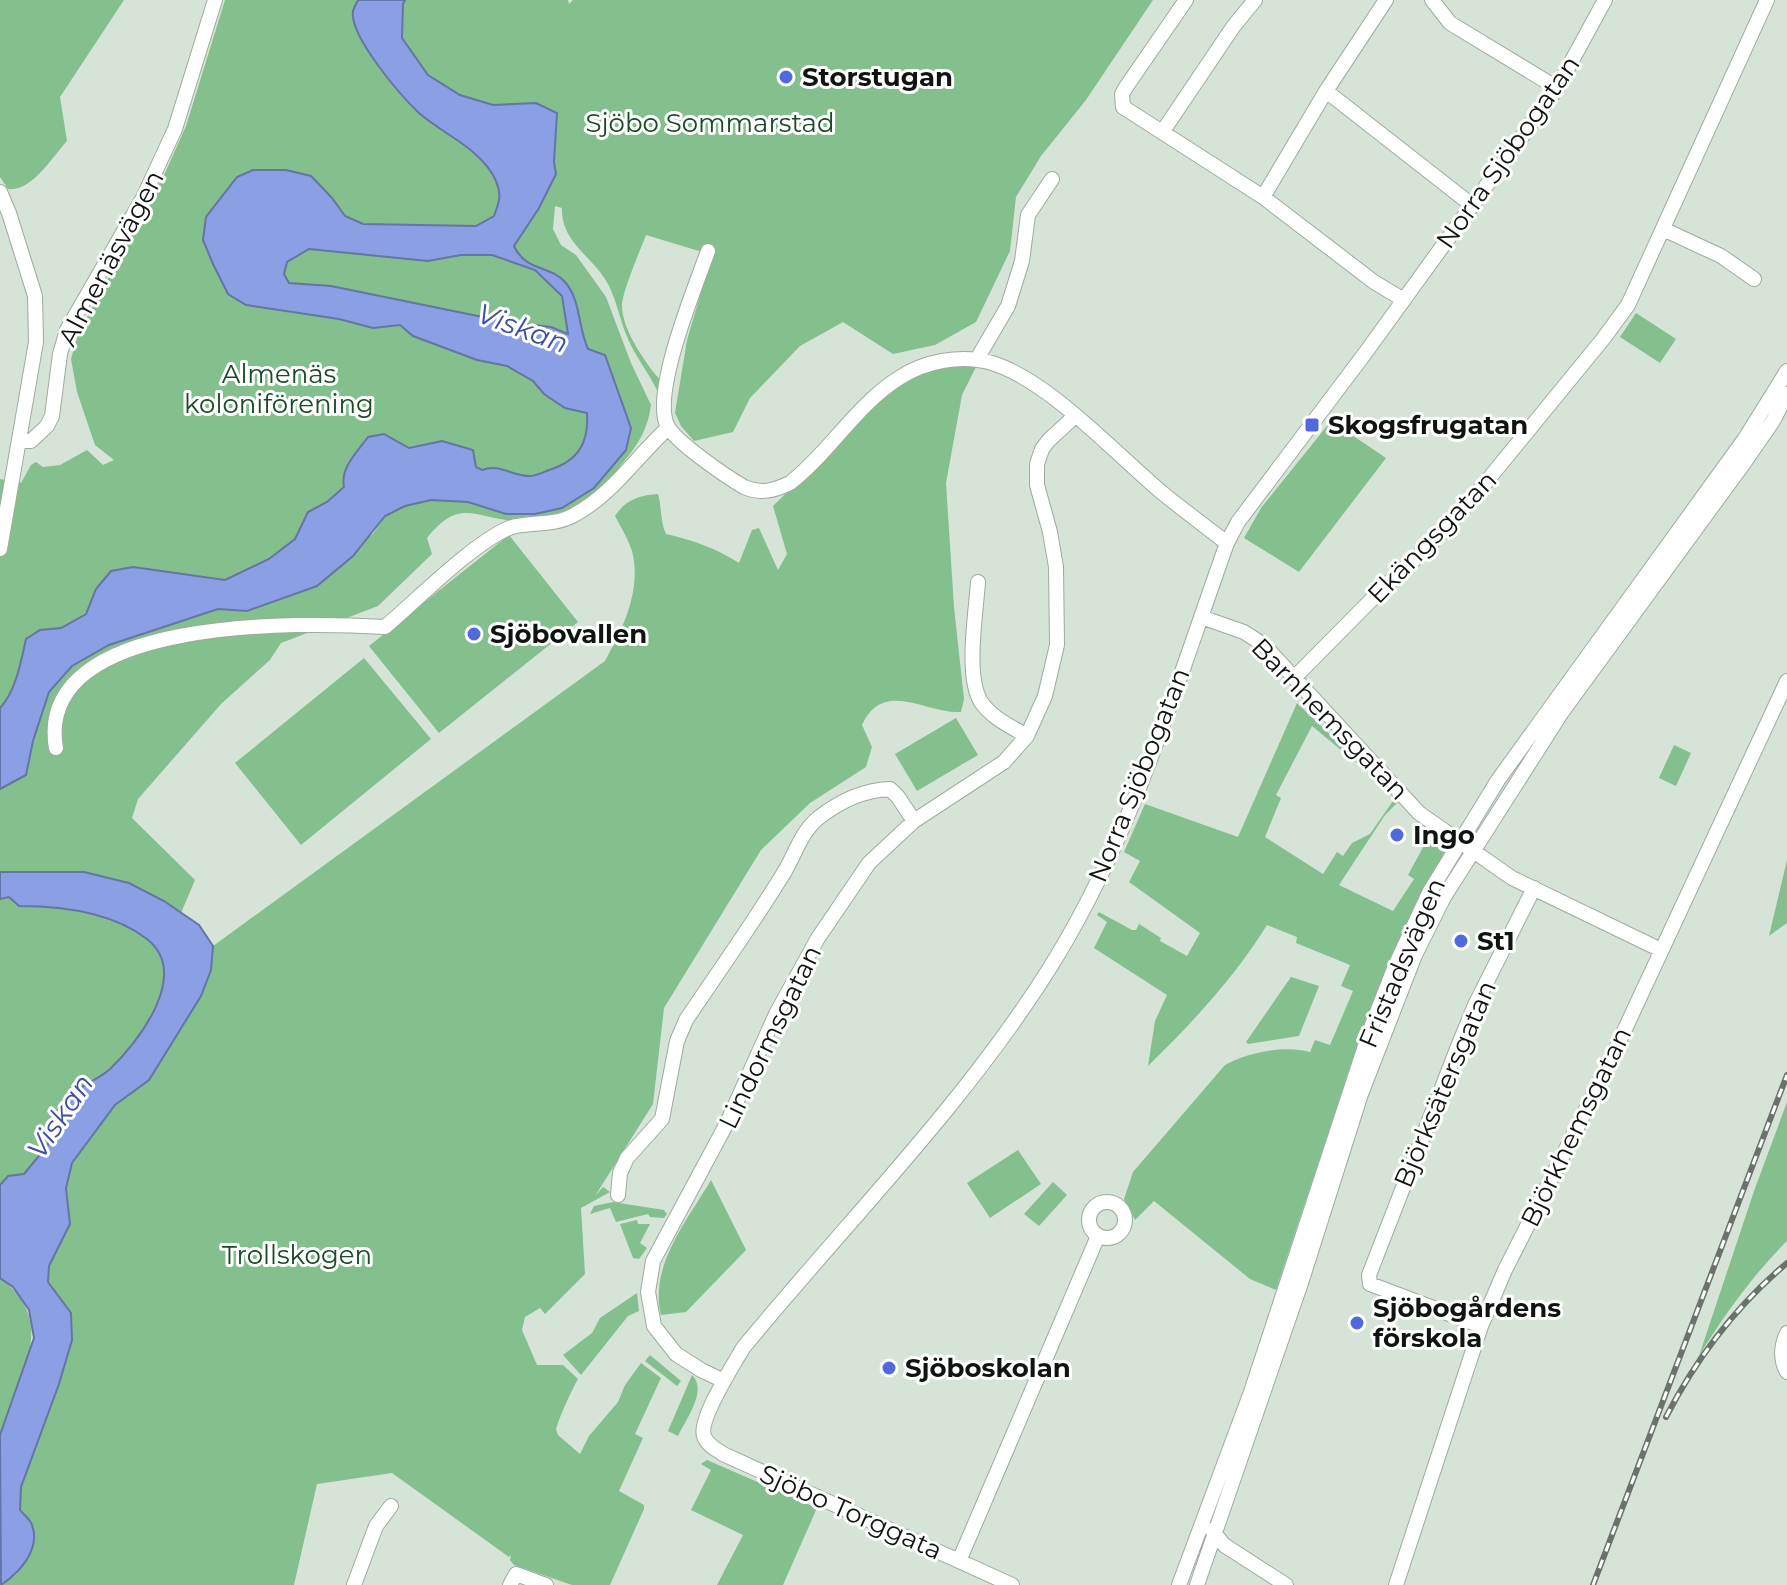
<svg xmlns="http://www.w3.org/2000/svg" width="1787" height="1585" viewBox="0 0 1787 1585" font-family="Montserrat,sans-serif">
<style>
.green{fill:#83c08d}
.water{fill:#8a9fe4;stroke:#6575a4;stroke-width:2;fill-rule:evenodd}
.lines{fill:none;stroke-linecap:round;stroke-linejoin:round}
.minor-casing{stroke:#9eaa9f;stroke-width:16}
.minor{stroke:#fff;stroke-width:14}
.rail-casing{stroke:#6a726b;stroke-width:6}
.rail{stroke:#fff;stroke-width:3;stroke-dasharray:9;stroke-linecap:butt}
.poi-dot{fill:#5169de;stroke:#fff;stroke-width:3}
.labels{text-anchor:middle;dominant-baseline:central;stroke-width:6;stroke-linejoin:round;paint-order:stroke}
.poi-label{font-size:26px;font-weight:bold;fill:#101410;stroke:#fff;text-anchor:start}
.park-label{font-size:26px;fill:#1a4a26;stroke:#fff}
.street-label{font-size:26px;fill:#101410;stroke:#fff}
.water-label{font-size:28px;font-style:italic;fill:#3d4fa2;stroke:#fff}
</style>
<rect width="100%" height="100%" fill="#d6e3d7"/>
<!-- green -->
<path class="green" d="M0 0H124L60 97 67 141C52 157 32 192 8 189L0 177Z
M225 0H358C356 4 354 7 353 11 349 38 400 95 419 113 444 135 482 149 496 182 502 196 499 203 494 216L476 226 363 224 345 216 332 198 237 177 206 217 203 240 228 293 246 305 339 319 373 328 400 325 413 336 477 360 507 366 533 381 544 394 565 408 588 413C588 442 578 461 549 470 544 472 537 476 531 476 513 477 500 463 482 470L442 441 409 448 385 435C367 448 339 461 344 487L327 502 308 512 296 539 269 559 224 580 133 567 111 572 96 589 86 613 61 628 40 630 26 639C21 661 16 691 0 708V479L21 483 31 465 36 462 43 467 60 465 87 450 103 465 114 460 95 445 77 392 71 359 78 334 165 173 186 126Z
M405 0H568L569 4 573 0H1153L1086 100 1041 156 1016 197 1010 251 976 322 935 345 893 354 843 322 800 346 750 398 733 432 694 441 681 426 675 413 687 340 712 255 646 235C640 251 622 292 622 306 622 330 647 366 663 383L661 399C653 378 637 360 628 339 620 321 617 302 609 286 594 256 561 244 562 208L555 206 553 229 561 245 576 255 606 297 631 363 651 405C648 430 637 446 621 465 617 470 615 476 611 481 593 505 545 523 516 521 473 518 460 497 427 538L432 554 378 606 281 643 270 660 221 704 138 799 132 818 195 880 181 913 164 901 84 872H0V789L26 775 33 741 49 692 72 666 109 645 218 609 247 611 373 534 385 516 405 506 431 500 468 502 516 515 631 428 605 355 588 349 580 334 578 310 545 271 519 258 513 246 539 208 556 174 554 162 556 138 536 103 493 105 460 95 428 75 402 37 403 4Z
M309 249 428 261 461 255H492L535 270 562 296 568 335C539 321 504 321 472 315 411 303 351 287 289 283L284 274 287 262Z
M1636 313 1676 339 1660 363 1620 337Z
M958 365H977L962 395 946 483 954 607 964 699 961 712C925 714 884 678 862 725L872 747 866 767 810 803 761 850 664 1008 653 1104 595 1196 603 1187 610 1192 581 1208 585 1274 545 1314 540 1308 525 1317 522 1330 537 1365H563L578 1379C569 1396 561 1413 556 1429L558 1435 580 1454 589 1436 618 1402 625 1385 641 1363 661 1378 635 1434 643 1438 619 1491 644 1505V1509L610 1585H572L514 1565 510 1560 511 1555 509 1557 392 1473 317 1484 294 1585H1L17 1574 32 1524 20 1510 21 1487 59 1384 72 1340 71 1313 48 1282 49 1266 70 1224 66 1188 72 1163 115 1105 149 1080 211 970 213 946 605 661C623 628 642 590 632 551 628 539 621 527 615 516 625 500 640 495 658 494 662 508 660 521 666 534 692 540 716 548 739 563L752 530 759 528 778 570 787 554 773 506 904 378 927 369Z
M1331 421 1386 458 1299 572 1244 538 1261 508Z
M509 535 578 622 439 733 369 646Z
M364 658 431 739 301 845 235 763Z
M1297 703 1382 784 1312 726 1276 795 1281 798 1265 837 1323 874 1337 852 1343 856 1352 843 1370 834 1395 798 1399 801 1385 815 1339 885 1393 911 1414 879 1408 875 1427 840 1447 848 1384 974 1366 1019 1276 1290 1250 1279 1154 1201 1135 1220 1124 1199 1133 1172 1225 1065C1248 1052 1285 1045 1310 1052L1315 1040 1330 1045 1353 991 1341 986 1350 965 1296 943 1297 937 1267 925C1234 978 1193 1022 1148 1066L1155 1021 1167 995 1094 948 1107 922 1097 915 1099 912 1132 930H1136L1139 924 1161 938 1160 941 1187 956 1200 933 1129 882 1140 861 1124 852 1145 804 1238 837Z
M956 718 978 755 917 791 895 754Z
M1674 745 1691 753 1676 786 1659 778Z
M1787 860V923L1769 936Z
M9 897 19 906C62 906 112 912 147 939 191 974 139 1041 110 1069 98 1080 81 1085 69 1096 55 1108 48 1127 48 1145L24 1174 8 1176 0 1185V899Z
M1291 977 1319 986 1299 1036 1248 1044 1246 1042Z
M1787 1102V1241C1752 1276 1725 1314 1699 1356L1754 1191Z
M1018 1150 1041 1184 990 1218 967 1183Z
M711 1180 746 1250 686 1312 661 1315C649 1266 687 1221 711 1180Z
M1053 1182 1067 1195 1039 1226 1024 1214Z
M613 1202 664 1210 667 1214 664 1218 650 1217 648 1214 616 1222 610 1208 590 1214 594 1206Z
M637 1220 638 1224H650L640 1243 647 1248 639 1259 633 1258 620 1224Z
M0 1278C61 1323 17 1379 0 1435Z
M637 1293 639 1311 628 1316 581 1375 563 1355 592 1333 600 1318Z
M650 1355 681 1381 677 1386 645 1361Z
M692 1375C708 1390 686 1419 678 1436L668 1431Z
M707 1460 817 1508 783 1585H717L743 1535 691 1510 711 1470 701 1464Z"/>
<!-- water -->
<path class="water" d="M358 0H405L403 4 402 38 428 75 460 95 493 105 536 103 557 113 554 162 556 174 539 208 514 246C526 272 550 265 565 282 581 300 578 328 588 349L605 355 631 428 626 450 594 488 562 508 535 514H506L468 502 431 500 405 506 385 516 353 556 317 586 247 611 218 609 109 645 72 666 49 692 33 741 26 775 0 789V708C16 691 21 661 26 639L40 630 61 628 86 614 96 589 111 571 133 567 225 580 269 559 295 539 308 512 327 502 344 487C340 468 357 452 368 437L384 434 409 448 442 441 473 450 476 467 482 470C500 463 513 477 531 476 536 476 544 472 549 470 578 461 589 443 587 413L565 408 544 394 533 381 507 366 477 360 413 336 400 325 373 328 339 319 246 305 228 294 213 264 203 240 206 217 237 177 253 170H286L311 176 332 198 345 216 363 224 476 226 494 216C499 203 502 195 496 181 482 149 444 135 419 113 401 96 349 36 353 11 354 7 356 4 358 0ZM309 249 428 261 461 255H492L535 270 562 296 568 334 551 327 507 322 331 286 289 283 284 274 287 262Z
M0 872H84L129 883 164 901 199 925 213 946 211 970 201 996 149 1080 115 1105 72 1163 66 1188 70 1224 49 1266 48 1282 71 1313 72 1340 59 1384 21 1487 20 1510C23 1514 31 1520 32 1525 41 1550 19 1573 1 1585L0 1435 34 1338 29 1310 13 1287 0 1278V1185L8 1176 24 1174 48 1145C48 1127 55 1109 69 1096 81 1085 98 1080 110 1069 139 1041 191 974 147 939 112 912 62 906 19 906L9 897 0 899Z"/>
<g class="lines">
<defs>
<path id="minor" d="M1186 0 1126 87 1122 94 1123 107 1263 197 1374 282 1404 300
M1432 0 1450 23 1557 88
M1326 91 1473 206
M1163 131 1233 27 1255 0
M0 192 9 213 35 296 36 342 0 549
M1263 197 1326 91 1386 0
M1663 229 1721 256 1754 279
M708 251C695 288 652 391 667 425 674 441 727 477 744 487 760 494 774 491 790 483 829 453 856 405 899 378 925 361 961 354 992 363 1048 380 1115 453 1160 491 1182 509 1205 526 1227 543
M977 359 1008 306 1022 261 1028 215 1052 179
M19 441H31L47 426 52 416 60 354 67 330 143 198 175 129 215 0
M978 582C976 613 965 676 981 702 992 718 1010 726 1027 736
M1201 617 1244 632 1264 645 1419 813 1512 878 1661 950
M1295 677 1382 589 1427 548 1473 498 1603 339 1628 305 1767 0
M56 748C33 615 304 622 385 627 418 599 472 544 509 528 527 521 553 527 574 515 613 494 636 457 668 428
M618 1195 620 1173 627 1158 662 1119 677 1041 686 1020C719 971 754 922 785 871 795 854 801 833 817 819 837 803 863 790 890 789L898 797 914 821
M1089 1220a18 18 0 1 1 36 0a18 18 0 1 1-36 0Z
M1481 1326 1370 1284 1369 1275 1457 1049 1475 1005 1534 888
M1787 1333C1781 1346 1780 1359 1787 1372
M724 1381 701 1370 676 1354 654 1326 648 1292 653 1261 727 1123 776 1014 818 938 869 863 914 821 1004 762 1027 736 1045 696 1057 645 1056 567 1050 532 1037 485V464L1042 449 1049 440 1074 417
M1212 1530 1224 1545 1286 1585
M959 1561 1098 1236
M354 1585 376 1526 391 1506
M510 1585 516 1574 546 1585
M1012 1585 723 1454C716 1449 707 1445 704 1436 698 1420 734 1364 743 1348 844 1225 958 1111 1044 977 1130 844 1174 691 1227 543L1238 522 1366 352 1557 88 1605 0
M1179 1585 1251 1392 1372 1025 1395 966 1429 893 1498 780 1746 437 1787 371
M1197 1585 1301 1283 1361 1094 1415 955 1444 897 1562 712 1744 463 1773 421 1787 394
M1396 1585 1481 1326 1505 1270 1605 1072 1787 681"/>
</defs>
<!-- minor casing -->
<use href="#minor" class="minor-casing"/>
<!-- minor -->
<use href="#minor" class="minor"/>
<defs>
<path id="rail" d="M1666 1417C1696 1359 1737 1305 1787 1263
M1593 1585 1787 1075"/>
</defs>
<!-- rail casing -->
<use href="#rail" class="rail-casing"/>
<!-- rail -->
<use href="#rail" class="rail"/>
</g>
<!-- markers -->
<g class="poi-dot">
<circle cx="786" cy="77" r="8"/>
<rect x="1304" y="417" width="16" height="16" rx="4"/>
<circle cx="474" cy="634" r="8"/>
<circle cx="1397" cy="835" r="8"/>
<circle cx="1461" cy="941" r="8"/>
<circle cx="1357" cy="1323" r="8"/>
<circle cx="889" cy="1368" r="8"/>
</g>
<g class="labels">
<!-- poi labels -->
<g class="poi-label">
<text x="802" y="77">Storstugan</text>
<text x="1328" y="425">Skogsfrugatan</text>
<text x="490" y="634">Sjöbovallen</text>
<text x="1413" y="835">Ingo</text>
<text x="1477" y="941">St1</text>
<text x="1373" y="1308">Sjöbogårdens<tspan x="1373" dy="30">förskola</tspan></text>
<text x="905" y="1368">Sjöboskolan</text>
</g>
<!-- park labels -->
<g class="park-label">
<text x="710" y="123">Sjöbo Sommarstad</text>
<text x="279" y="374">Almenäs<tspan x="279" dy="30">koloniförening</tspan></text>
<text x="297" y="1255">Trollskogen</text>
</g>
<!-- street labels -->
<g class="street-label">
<text transform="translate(1508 152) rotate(-55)">Norra Sjöbogatan</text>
<text transform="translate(111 258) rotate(-62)">Almenäsvägen</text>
<text transform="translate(1432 537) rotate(-46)">Ekängsgatan</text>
<text transform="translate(1330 719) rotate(46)">Barnhemsgatan</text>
<text transform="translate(1139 775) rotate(-68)">Norra Sjöbogatan</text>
<text transform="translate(1402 963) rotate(-67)">Fristadsvägen</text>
<text transform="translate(770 1037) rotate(-64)">Lindormsgatan</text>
<text transform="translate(1445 1084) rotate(-67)">Björksätersgatan</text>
<text transform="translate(1576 1127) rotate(-64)">Björkhemsgatan</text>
<text transform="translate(851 1512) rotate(24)">Sjöbo Torggata</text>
</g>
<!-- water labels -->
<g class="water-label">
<text transform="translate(523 328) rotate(20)">Viskan</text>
<text transform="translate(60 1116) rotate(-56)">Viskan</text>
</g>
</g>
</svg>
